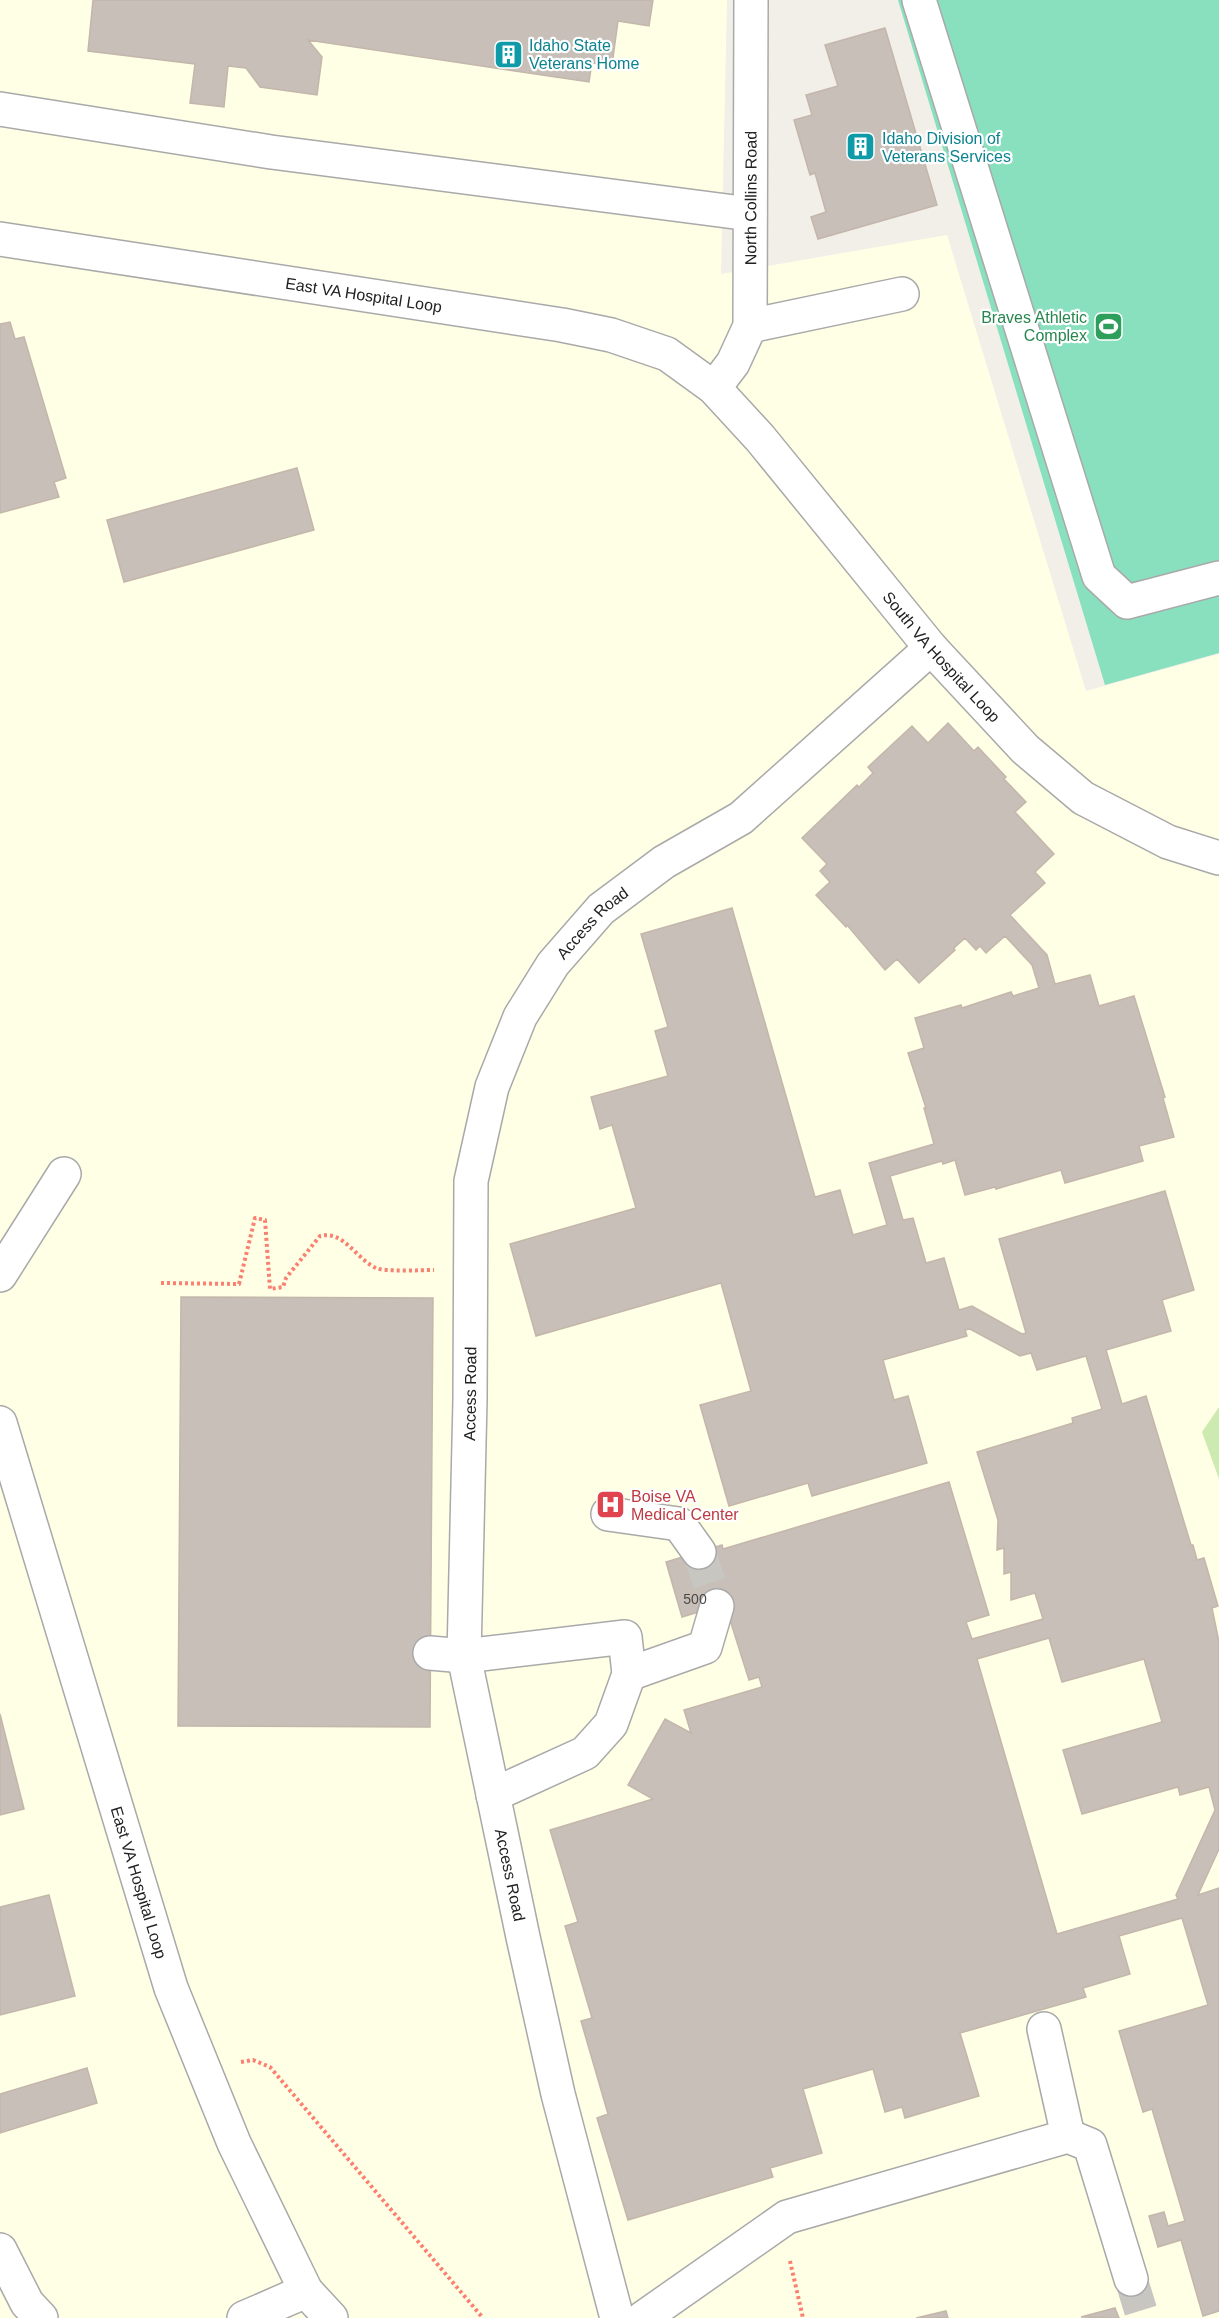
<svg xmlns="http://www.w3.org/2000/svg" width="1219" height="2318" viewBox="0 0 1219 2318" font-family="Arial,sans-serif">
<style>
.education{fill:#ffffe5}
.grass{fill:#cdebb0}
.pitch{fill:#88e0be}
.building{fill:#c7bfb8;stroke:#c4b6ab;stroke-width:1.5;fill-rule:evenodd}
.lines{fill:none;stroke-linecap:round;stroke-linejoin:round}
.minor-tunnel{stroke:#c8c6c1;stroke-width:33;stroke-dasharray:33 16;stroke-linecap:butt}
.minor-casing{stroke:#a9a9a9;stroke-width:36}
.path{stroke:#fa8072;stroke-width:4;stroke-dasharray:3 3;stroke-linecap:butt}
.minor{stroke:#fff;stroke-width:33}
.labels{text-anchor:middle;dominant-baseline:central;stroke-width:4.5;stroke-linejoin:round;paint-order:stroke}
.number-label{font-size:14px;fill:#4b4948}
.culture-label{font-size:16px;fill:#0d838f;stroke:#fff;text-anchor:start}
.street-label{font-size:16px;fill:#222;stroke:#fff}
.leisure-label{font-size:16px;fill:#27864d;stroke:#fff;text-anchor:end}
.health-label{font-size:16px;fill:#be3a42;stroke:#fff;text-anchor:start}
</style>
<rect width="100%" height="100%" fill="#f2efe9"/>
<!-- education -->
<path class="education" d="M0 0H727L721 274 947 235 1086 691 1219 654V2318H0Z"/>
<!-- grass -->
<path class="grass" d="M1219 1407V1479L1202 1432Z"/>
<!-- pitch -->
<path class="pitch" d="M898 0H1219V653L1105 685Z"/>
<!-- building -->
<path class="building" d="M93 0H653L649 26 618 21 612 65 592 63 589 82 308 40 322 57 317 95 260 87 246 68 228 66 224 107 190 103 195 64 88 51Z
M885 28 937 205 818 239 811 217 826 212 815 173 810 175 794 120 812 115 806 95 838 86 825 45Z
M10 322 15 339 24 337 66 478 54 482 59 497 0 513V324Z
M297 468 314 530 124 582 107 520Z
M948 723 974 751 978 747 1006 777 1004 779 1026 802 1015 812 1054 854 1035 872 1045 883 1010 915 1047 955 1055 984 1090 975 1099 1006 1134 996 1165 1097 1163 1098 1174 1137 1139 1146 1143 1161 1065 1183 1061 1170 996 1189 995 1187 965 1195 955 1160 943 1164 942 1161 890 1176 903 1220 913 1218 926 1263 944 1258 959 1310 972 1306 1022 1334 1026 1333 999 1239 1165 1191 1194 1290 1162 1300 1171 1331 1106 1350 1122 1404 1146 1396 1191 1545H1193L1197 1560 1204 1558 1218 1606 1212 1608 1219 1642V1849L1198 1895 1219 1888V2311L1203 2316 1181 2240 1158 2247 1149 2216 1164 2212 1168 2226 1185 2221 1152 2109 1143 2112 1119 2031 1208 2005 1182 1918 1119 1936 1130 1974 1083 1988 1086 1997 960 2033 979 2096 905 2118 902 2107 885 2112 873 2069 803 2089 822 2153 770 2168 773 2177 628 2220 597 2118 608 2114 581 2021 592 2018 565 1926 578 1922 550 1830 653 1799 628 1785 665 1719 691 1733 684 1710 762 1687 759 1677 749 1680 725 1604 682 1617 666 1562 722 1545 723 1549 949 1482 989 1615 966 1622 972 1639 1043 1619 1035 1593 1011 1600V1572L1004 1574V1548L997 1550 998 1520 977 1452 1073 1423 1072 1418 1102 1409 1086 1356 1037 1370 1031 1353 1020 1356 970 1329 965 1330 967 1336 883 1360 894 1400 908 1396 927 1463 812 1496 808 1483 729 1506 700 1405 751 1391 721 1283 536 1336 510 1244 636 1208 612 1125 600 1129 591 1097 668 1076 655 1031 668 1027 641 934 732 908 815 1197 840 1190 853 1235 887 1225 869 1163 934 1144 924 1108H926L908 1053 924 1048 915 1018 961 1005 962 1008 1011 992 1013 996 1039 988 1032 965 1005 936 986 953 980 946 976 950 965 938 954 948 955 950 919 983 897 959 885 970 847 925 846 927 816 895 830 882 820 871 827 864 802 838 857 785 859 787 873 773 868 767 912 726 928 743ZM1049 1638 1062 1682 1144 1659 1162 1722 1063 1750 1082 1814 1178 1787 1180 1795 1209 1787 1215 1810 1176 1895 1178 1899 1057 1934 977 1659Z
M181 1297 433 1298 430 1727 178 1726Z
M0 1714 24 1809 0 1815Z
M49 1895 75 1996 0 2015V1907Z
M87 2068 97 2103 0 2133V2094Z
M1115 2308 1119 2318 1081 2317Z
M946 2311 948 2318H916Z"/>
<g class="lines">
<!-- minor-tunnel -->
<path class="minor-tunnel" d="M699 1552 717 1606
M1131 2279 1143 2318"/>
<defs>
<g id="minor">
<path d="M919 0 1099 576 1127 602 1219 578"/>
<path d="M0 109 271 152 750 214"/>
<path id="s1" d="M0 239 562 325 611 335 667 354 714 388 760 438 931 648 1025 749 1083 798 1168 842 1219 858"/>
<path d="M750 326 902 294"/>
<path id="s2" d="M714 388 733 363 750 326 751 0"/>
<path d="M0 1275 64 1174"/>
<path id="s3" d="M0 1423 171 1988 234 2143 306 2291 331 2318"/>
<path d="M608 1514 679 1524 699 1552"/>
<path d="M430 1653 464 1656 625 1637 629 1674 611 1724 585 1753 493 1795"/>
<path d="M629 1674 705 1647 717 1606"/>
<path d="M1044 2029 1068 2136"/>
<path d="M0 2250 27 2303 41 2318"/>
<path d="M244 2318 306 2291"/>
<path id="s4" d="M617 2318 558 2094 523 1937 464 1656 470 1400 471 1181 492 1087 520 1017 553 964 601 909 664 862 741 818 931 648"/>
<path d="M643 2318 787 2217 1068 2136 1090 2145 1131 2279"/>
</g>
</defs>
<!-- minor casing -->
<use href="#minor" class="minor-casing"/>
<!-- path -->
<path class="path" d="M161 1283 239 1284 255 1218 265 1220 270 1289 283 1287 286 1278 320 1236C344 1230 356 1259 376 1268 384 1272 422 1270 434 1270
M241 2062 253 2060 270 2067 483 2318
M790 2261 803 2318"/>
<!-- minor -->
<use href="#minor" class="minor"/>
</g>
<!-- icons -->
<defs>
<symbol id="building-square" viewBox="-11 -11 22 22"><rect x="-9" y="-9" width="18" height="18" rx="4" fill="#0f9aa8" stroke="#fff"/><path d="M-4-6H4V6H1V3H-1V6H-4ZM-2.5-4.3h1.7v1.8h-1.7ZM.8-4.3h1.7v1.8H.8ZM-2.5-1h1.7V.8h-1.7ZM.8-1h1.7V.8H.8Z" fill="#fff"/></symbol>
<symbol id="stadium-square" viewBox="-11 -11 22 22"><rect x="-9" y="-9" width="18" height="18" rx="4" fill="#2e9e5b" stroke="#fff"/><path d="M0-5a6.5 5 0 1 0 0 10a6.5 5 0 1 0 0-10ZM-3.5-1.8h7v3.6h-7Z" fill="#fff"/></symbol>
<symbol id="hospital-square" viewBox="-11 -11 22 22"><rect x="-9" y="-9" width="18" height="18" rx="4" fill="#e0444e" stroke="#fff"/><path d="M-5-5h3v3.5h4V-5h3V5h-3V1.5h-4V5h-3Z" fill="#fff"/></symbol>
</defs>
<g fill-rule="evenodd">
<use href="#building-square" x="492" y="38" width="33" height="33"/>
<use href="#building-square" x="844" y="130" width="33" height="33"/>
<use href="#stadium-square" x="1092" y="310" width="33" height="33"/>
<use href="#hospital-square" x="594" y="1488" width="33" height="33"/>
</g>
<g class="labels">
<!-- number labels -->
<g class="number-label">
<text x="695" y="1599">500</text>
</g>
<!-- culture labels -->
<g class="culture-label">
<text x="529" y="45">Idaho State<tspan x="529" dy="18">Veterans Home</tspan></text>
<text x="882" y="138">Idaho Division of<tspan x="882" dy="18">Veterans Services</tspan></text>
</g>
<!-- street labels -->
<g class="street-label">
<text stroke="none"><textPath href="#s2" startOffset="200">North Collins Road</textPath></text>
<text stroke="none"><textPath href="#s1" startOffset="368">East VA Hospital Loop</textPath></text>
<text stroke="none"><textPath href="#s1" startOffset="1088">South VA Hospital Loop</textPath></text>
<text stroke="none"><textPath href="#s4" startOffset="1446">Access Road</textPath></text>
<text stroke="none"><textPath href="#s4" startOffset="942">Access Road</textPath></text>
<text transform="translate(510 1875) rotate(78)">Access Road</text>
<text stroke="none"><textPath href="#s3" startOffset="480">East VA Hospital Loop</textPath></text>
</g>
<!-- leisure labels -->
<g class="leisure-label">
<text x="1087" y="317">Braves Athletic<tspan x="1087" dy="18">Complex</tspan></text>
</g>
<!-- health labels -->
<g class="health-label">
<text x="631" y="1496">Boise VA<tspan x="631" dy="18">Medical Center</tspan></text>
</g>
</g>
</svg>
